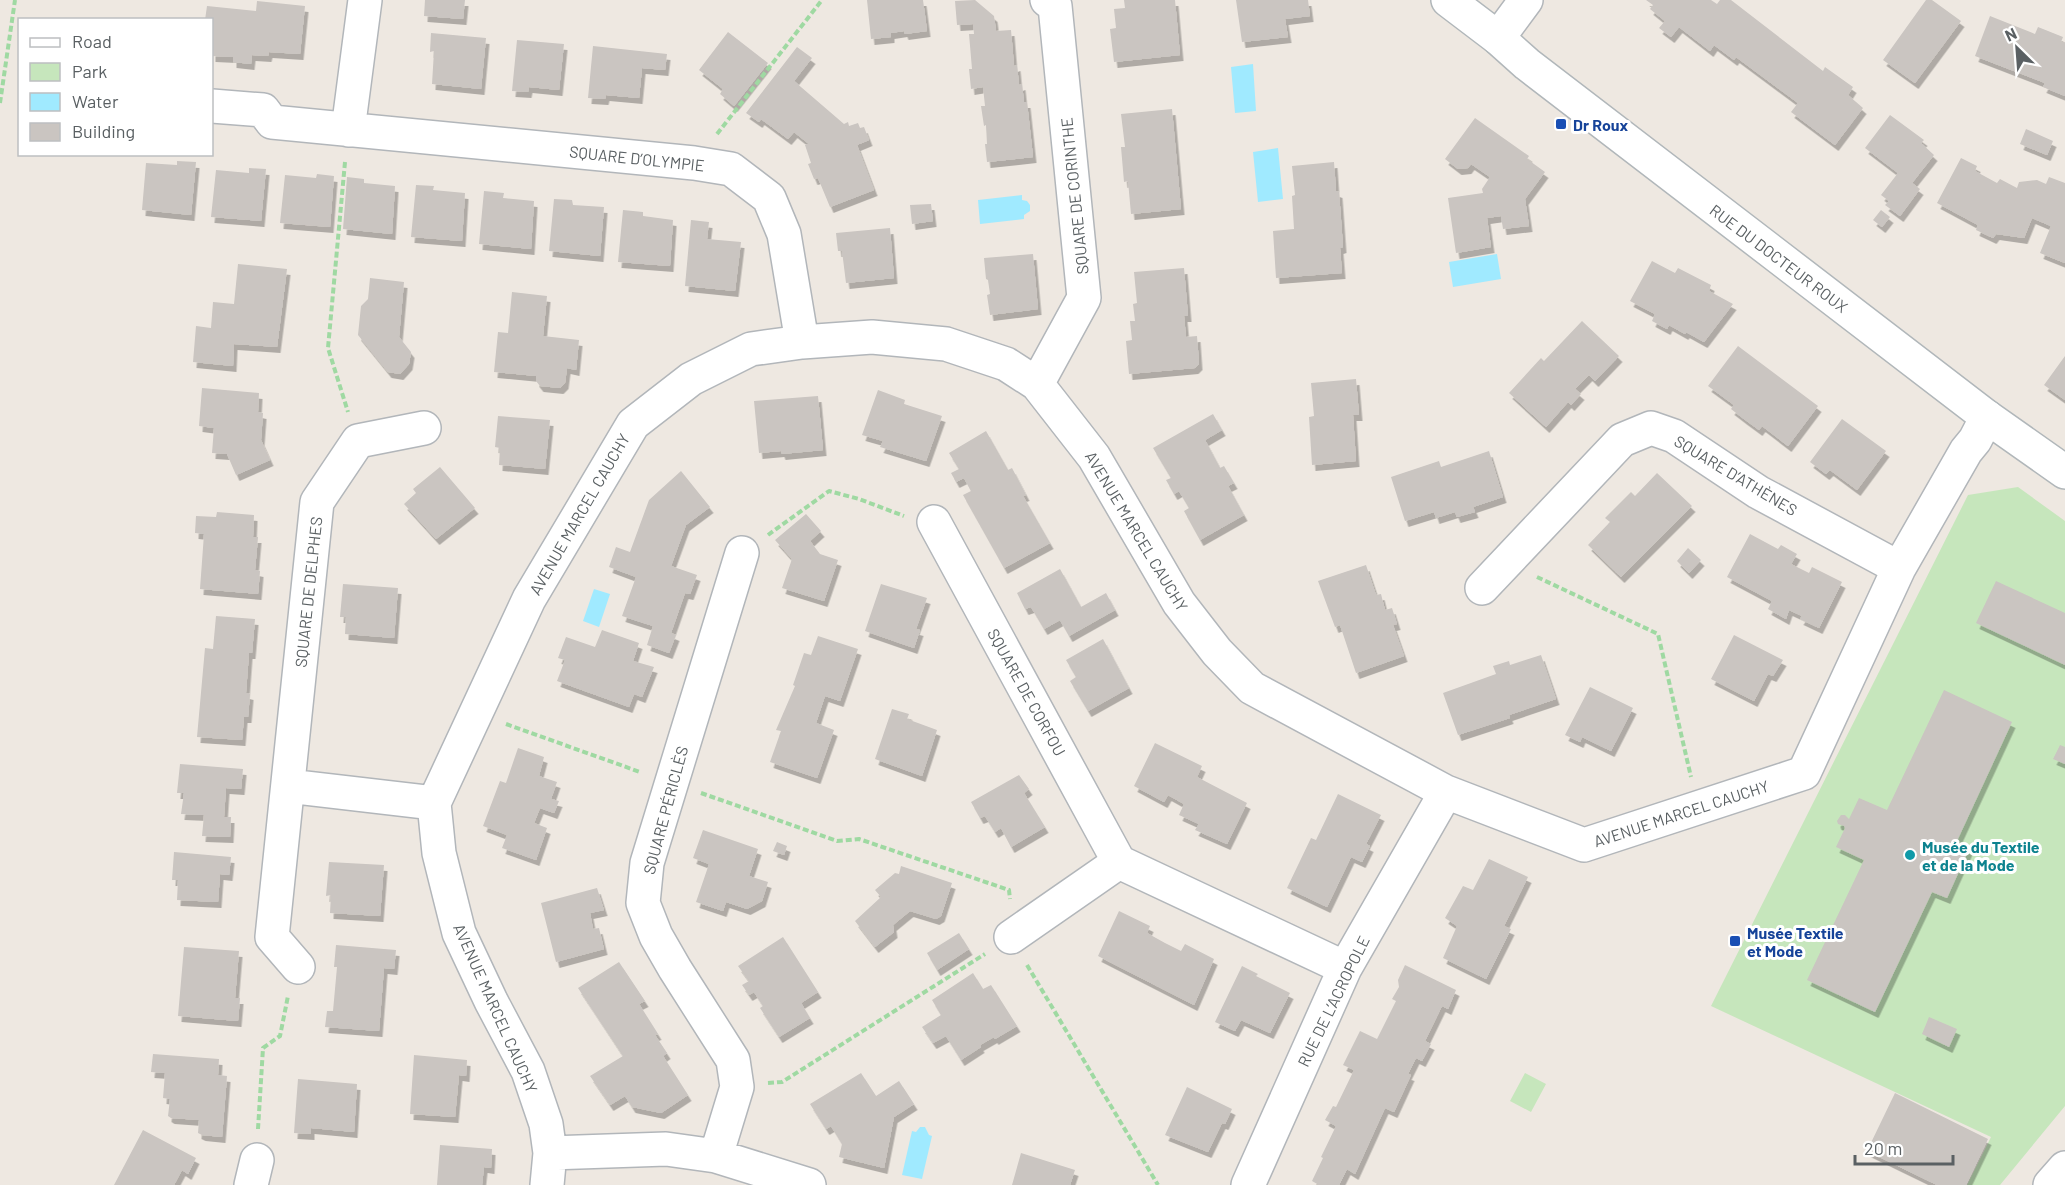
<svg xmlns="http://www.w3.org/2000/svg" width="2065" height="1185" viewBox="0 0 2065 1185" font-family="Barlow,sans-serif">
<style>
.green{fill:#c6e6bc}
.water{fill:#a0eaff}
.building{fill:#cac5c1;filter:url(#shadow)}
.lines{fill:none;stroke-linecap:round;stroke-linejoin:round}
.street-casing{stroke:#b2b6ba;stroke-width:36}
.secondary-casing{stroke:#b1b7ba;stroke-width:36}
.path{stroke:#9fd9a2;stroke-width:4;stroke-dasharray:6 3;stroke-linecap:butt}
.street{stroke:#fff;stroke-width:33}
.secondary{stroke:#fff;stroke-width:33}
.transit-dot{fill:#1a4fb4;stroke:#fff;stroke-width:2}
.culture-dot{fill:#0f9aa8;stroke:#fff;stroke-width:2}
.labels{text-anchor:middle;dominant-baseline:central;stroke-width:6;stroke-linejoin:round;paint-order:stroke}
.transit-label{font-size:16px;font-weight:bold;fill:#164399;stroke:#fff;text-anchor:start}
.street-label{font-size:16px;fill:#5a6063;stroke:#fff}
.culture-label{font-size:16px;font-weight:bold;fill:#0d838f;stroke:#fff;text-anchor:start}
</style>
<defs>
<filter id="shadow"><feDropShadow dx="3.5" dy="6" stdDeviation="0" flood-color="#0004"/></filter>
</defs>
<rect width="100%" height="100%" fill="#eee8e1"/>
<!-- green -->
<path class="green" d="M2018 487 2065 521V1106L2000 1185H1967L1991 1137 1711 1006 1968 495Z
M1525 1073 1546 1084 1531 1112 1510 1101Z"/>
<!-- water -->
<path class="water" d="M1253 64 1256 111 1235 113 1231 67Z
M1278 148 1283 199 1258 202 1253 152Z
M1022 195V200L1027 201 1030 205V211L1024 215V219L980 224 978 200Z
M1497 254 1501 279 1453 287 1449 262Z
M594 589 610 594 599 627 583 621Z
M920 1127H925L929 1135 932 1136 922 1179 902 1175 912 1131 916 1132Z"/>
<!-- building -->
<path class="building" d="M425 0H465L463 19 424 16Z
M867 0H923L927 31 905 34 904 31 891 33V37L871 39Z
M975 0 994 16 996 31 1011 30 1014 66 1017 65 1019 85 1022 84 1024 102H1027L1033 157 987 162 985 144H987L986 125 984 126 981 106H985L983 87 971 89 969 69H972L969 34H974L973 24 957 25 955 1Z
M1124 0H1175L1180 55 1114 62 1110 29 1116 28 1114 9 1125 8Z
M1236 0H1308L1310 16 1285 19 1288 37 1242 42Z
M1646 0H1711L1717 4 1720 0H1731L1823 71 1825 67 1853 87 1848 95 1863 108 1835 145 1791 112 1798 103 1736 57 1734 60 1714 45 1710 51 1679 27 1671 37 1659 28 1665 21 1650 9 1653 5Z
M1926 0H1932L1961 21 1915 83 1883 60Z
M257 1 305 6 300 54 269 52 268 56 252 55 251 64 233 62V57L212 56V20H205L207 6 256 11Z
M1990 16 2035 34 2038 27 2063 37 2061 42 2065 43V96L2043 87 2045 83 1975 56Z
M728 32 768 63 734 106 720 94 723 89 699 70Z
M431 33 486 38 481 89 432 84 434 51 430 52Z
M517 40 564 44 559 90 529 87 528 92 512 91Z
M593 46 667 54 665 70 642 68 639 98 606 95 605 99 588 98Z
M797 47 812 58 794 81 844 124 848 122 849 126 858 123 860 128 864 127 869 140 857 145 874 190 830 207 818 178 814 179 808 164 811 163 805 145 809 144 794 132 788 139 761 119 759 122 746 113Z
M1172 109 1181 209 1131 214 1128 181 1124 182 1121 147H1125L1121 114Z
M1890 115 1924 140 1921 143 1934 155 1912 183 1920 189 1900 216 1885 205 1889 201 1881 195 1898 173 1865 148Z
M1475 118 1529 156 1527 159 1545 172 1525 199 1529 226 1503 229 1501 216 1487 218 1491 247 1456 253 1448 198 1483 193 1482 189 1490 177 1471 164 1468 168 1458 169 1445 159Z
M2026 129 2053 141 2047 155 2020 144Z
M1961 158 1977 166 1975 171 1997 183 2000 179 2017 188 2019 182 2037 180 2046 184 2049 177 2065 183V263L2040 253 2051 226 2032 218 2024 238 1996 234 1993 238 1976 230 1978 225 1937 203Z
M177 161 196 162 191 215 142 210 146 163 177 165Z
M1334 162 1336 191 1339 192 1343 247 1340 248 1342 273 1276 278 1273 231 1294 229 1292 196 1295 195 1292 166Z
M249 168 266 169 261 221 211 217 216 170 249 173Z
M317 174 334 176 330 227 280 223 285 175 316 178Z
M347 177 364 179V183L395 186 392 234 343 229Z
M416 185 434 186 433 190 465 193 462 241 411 237Z
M484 191 504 193 503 198 534 201 531 249 479 244Z
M554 199 572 200 573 205 604 207 600 256 549 251Z
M931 204 933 221 912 224 910 205Z
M623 210 643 212V216L673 220 670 266 618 262Z
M1881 210 1890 217 1882 227 1873 220Z
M691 220 709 222 707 239 741 242 735 291 685 286Z
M890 228 894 278 846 283 842 251H838L836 233Z
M1033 254 1038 309 990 315 987 295 990 294 988 280 986 279 984 258Z
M1652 261 1675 273 1678 268 1711 285 1709 291 1733 304 1704 342 1686 332 1685 334 1669 325 1667 329 1652 321 1655 314 1630 301Z
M238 264 287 269 277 347 234 344 233 366 193 362 196 326 211 328 213 302 234 304Z
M1184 268 1188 316H1184L1186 337 1197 336 1199 364 1195 368 1129 374 1126 341 1132 340 1130 321H1135L1133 304 1137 303 1134 272Z
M370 278 404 282 399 337 411 352 409 364 400 374 388 372 358 335 361 306 368 299Z
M512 292 547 296 543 336 579 340 576 370 567 368 565 383 560 388 540 386 536 381V376L494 372 498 332 508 333Z
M1582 321 1619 356 1595 381 1589 375 1575 389 1581 394 1571 405 1568 402 1546 427 1509 393 1541 358 1544 361Z
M1738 346 1818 406 1788 446 1762 426 1759 430 1744 419 1731 409 1734 405 1708 386Z
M2065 356V400L2044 385Z
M1356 379 1359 415H1353L1356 461 1312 465 1309 417 1314 416 1311 383Z
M202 388 259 393 258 412 263 413 261 440 270 460 236 475 227 454 212 453 214 428 199 426Z
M878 390 905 400 904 404 942 416 926 461 880 447 883 441 862 435Z
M818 396 823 450 782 454 781 451 759 453 754 401Z
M1213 414 1222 430 1205 440 1220 468 1224 466 1234 483 1228 486 1244 515 1200 540 1184 511 1189 508 1179 491 1174 494 1166 480 1171 478 1153 448Z
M498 416 550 420 545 469 499 465 500 448 495 447Z
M1842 419 1886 451 1857 490 1830 470 1826 474 1810 462Z
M986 431 1008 470 1012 468 1026 495 1023 496 1050 543 1004 568 963 495 971 491 964 478 956 482 951 473 959 469 949 453Z
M1489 451 1503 497 1473 507 1475 512 1457 517 1455 512 1436 518 1434 512 1405 521 1391 477 1439 461 1441 467Z
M440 467 475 508 436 539 404 504 416 493 413 489Z
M681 471 710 507 686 525 671 566 697 575 690 594 685 593 671 633 676 635 669 653 647 645 653 626 622 616 636 577 609 567 616 547 630 552 649 500Z
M1657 473 1692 506 1621 577 1588 545 1610 522 1605 518 1631 492 1635 496Z
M217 512 254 515 253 537H258L255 570 260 571 258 594 200 589 204 534 195 533 196 516 216 517Z
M806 514 821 531 810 541 820 554 838 560 824 601 782 588 792 559 775 540Z
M1750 534 1778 549 1781 545 1797 554 1791 564 1809 573 1812 567 1842 582 1819 628 1800 619 1802 616 1789 610 1786 619 1768 609 1772 601 1727 577Z
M1688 548 1701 560 1689 573 1677 561Z
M1366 565 1376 595 1381 594 1385 610 1392 608 1397 624 1393 625 1404 656 1356 673 1340 625 1335 627 1318 581Z
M1060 569 1081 607 1106 593 1115 610 1069 636 1060 620 1044 629 1031 607 1025 609 1017 593Z
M1996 581 2065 613V665L1976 623Z
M343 584 398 588 394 638 345 634 346 617H340Z
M881 584 927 598 916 629 920 630 914 648 865 631Z
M216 616 255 619 252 653H249L246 693 250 694 248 717H244L242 740 197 737 205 648 213 649Z
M602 630 639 643 633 661 654 667 642 697 634 694 629 707 557 681 565 660 558 658 566 637 595 647Z
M1734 635 1783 660 1773 676 1768 674 1754 701 1711 679Z
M818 636 858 649 840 701 825 696 816 723 834 730 817 778 770 762 781 731 776 730 795 686 793 685 804 653 811 655Z
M1103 639 1129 688 1088 711 1070 681 1076 677 1066 660Z
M1541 655 1556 699 1509 715 1510 718 1458 735 1443 693 1496 674 1493 666 1509 661 1510 665Z
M1590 687 1633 708 1611 751 1582 737 1580 742 1565 735Z
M1944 690 2012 722 1956 843 1969 849 1947 898 1932 892 1875 1012 1807 980 1864 860 1836 847 1845 828 1844 826 1838 824 1837 821 1841 815H1845L1849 819 1859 798 1887 810Z
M892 709 909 714 907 719 937 730 922 776 875 759Z
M1155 743 1202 766 1197 777 1247 803 1227 844 1195 830 1199 824 1179 815 1184 804 1168 795 1164 802 1134 786Z
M2060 745 2065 747V764L2053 759Z
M518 748 544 757 539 776 557 782 551 799 559 801 554 813 540 808 534 823 547 828 536 860 502 848 507 835 483 826 500 781 506 783Z
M180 764 243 769 241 789 226 788 224 817H231L230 837 202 836 204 815 181 814 184 793H177Z
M1019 775 1029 789 1024 793 1045 827 1011 847 1001 828 995 832 985 816 980 818 971 802Z
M1338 794 1381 815 1366 844 1370 846 1362 862 1351 857 1327 907 1287 888 1311 838 1316 840Z
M703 830 758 849 749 876 768 882 762 901 747 909 726 902 723 911 696 902 709 864 693 858Z
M777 842 787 846 784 855 773 851Z
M174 852 231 857 229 875 220 874 218 902 177 900 178 880H172Z
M1489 859 1528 877 1504 926 1511 929 1486 979 1443 958 1457 926 1445 918 1463 886 1473 890Z
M329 862 384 865 380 916 330 913 331 895 326 896Z
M901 866 952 883 941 916 936 919 910 911 893 925 894 932 875 947 855 921 881 897 875 890 895 873 899 874Z
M597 888 604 910 590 913 593 929 599 928 604 949 556 962 541 903Z
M1119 911 1150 926 1147 933 1165 943 1181 951 1185 944 1214 959 1194 1005 1098 956Z
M959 933 969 949 937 970 927 953Z
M783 937 818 992 801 1003 810 1018 779 1037 760 1008 763 1006 754 992 749 995 742 985 749 981 738 966Z
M336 945 396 950 394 969 384 968 379 1031 325 1027 327 1011H333L337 967H334Z
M184 947 239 951 235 998H240L238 1021 178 1016Z
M619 962 645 1001 639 1004 658 1034 655 1035 667 1053 663 1056 688 1095 661 1113 632 1107 625 1096 610 1105 590 1076 623 1056 578 988Z
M1405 965 1456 990 1448 1009 1442 1006 1425 1041 1431 1044 1422 1061 1416 1058 1408 1074 1411 1075 1394 1112 1385 1108 1355 1174 1347 1169 1339 1185H1319L1312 1181 1323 1158 1321 1157 1336 1126 1325 1120 1333 1106 1336 1107 1354 1070 1343 1065 1360 1031 1377 1039 1396 1001 1392 999 1399 987 1398 980Z
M1242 966 1258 974 1256 976 1290 993 1270 1033 1241 1020 1235 1031 1215 1022Z
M973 973 983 989 991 985 1017 1026 995 1039 994 1037 980 1045 981 1047 961 1060 946 1036 933 1043 922 1027 941 1015 932 1000Z
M1929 1017 1957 1029 1949 1047 1922 1034Z
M153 1054 219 1059 218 1075 227 1076 222 1137 202 1135 198 1133 199 1120 171 1118 168 1116 170 1099 163 1098 165 1073 151 1072Z
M414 1055 467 1060 466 1076 459 1075 455 1117 410 1114Z
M861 1073 876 1096 899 1081 914 1104 894 1117 884 1168 839 1157 842 1144 831 1126 826 1129 810 1104Z
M298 1079 357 1084 354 1132 311 1128V1134L294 1133Z
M1187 1087 1232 1109 1225 1124 1222 1123 1208 1152 1165 1135Z
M1895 1093 1988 1139 1966 1185H1937L1867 1151Z
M143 1130 196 1158 188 1174 182 1170 174 1185H114Z
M440 1145 492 1149 491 1168 484 1167 482 1185H437Z
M1021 1153 1075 1170 1070 1185H1012Z"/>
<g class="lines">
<defs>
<path id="street" d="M1498 38 1526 0
M212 106 263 110 272 122 694 163 731 169 769 198 784 234 802 342
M348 130 365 0
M1037 384 1084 298 1055 6 1047 0
M934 522 1119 862
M1482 588 1622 440 1651 428 1674 436 1758 492 1899 568
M288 786 434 803
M1011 937 1119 862 1345 968
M298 967 272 937 317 502 358 441 424 428
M550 1153 666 1149 716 1156 809 1185
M716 1156 737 1087 733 1060 675 969 656 936 643 903 647 863 742 553
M251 1185 257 1160
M547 1185 550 1153 546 1124 528 1071 491 1001 459 933 439 853 434 803 529 599 633 424 691 379 751 349 802 342 872 337 946 344 1006 364 1037 384 1094 457 1179 603 1217 652 1252 688 1446 792 1584 845 1804 773 1899 568 1966 451 1975 440 1987 417
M1248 1185 1345 968 1446 792
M2050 1185 2065 1168"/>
<path id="secondary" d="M1448 0 1498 38 1527 64 1987 417 2065 472"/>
</defs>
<!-- street casing -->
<use href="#street" class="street-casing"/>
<!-- secondary casing -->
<use href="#secondary" class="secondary-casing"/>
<!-- path -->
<path class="path" d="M0 103 15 0
M717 134 822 0
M345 162 328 348 348 412
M768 535 829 491 859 499 904 516
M1537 577 1658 634 1691 777
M506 724 640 772
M701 793 837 841 859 839 1009 890 1010 899
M1027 965 1158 1185
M768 1083 782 1082 985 954
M258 1129 263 1048 280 1036 288 996"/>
<!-- street -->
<use href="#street" class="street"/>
<!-- secondary -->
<use href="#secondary" class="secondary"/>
</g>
<!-- markers -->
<g class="transit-dot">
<rect x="1555" y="118" width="12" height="12" rx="3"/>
<rect x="1729" y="935" width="12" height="12" rx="3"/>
</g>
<circle class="culture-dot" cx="1910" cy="855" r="6"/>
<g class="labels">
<!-- transit labels -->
<g class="transit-label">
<text x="1573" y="124">Dr Roux</text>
<text x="1747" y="932">Musée Textile<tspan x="1747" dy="18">et Mode</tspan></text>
</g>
<!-- street labels -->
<g class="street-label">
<text transform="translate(637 158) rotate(6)">SQUARE D’OLYMPIE</text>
<text transform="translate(1074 196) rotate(-96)">SQUARE DE CORINTHE</text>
<text transform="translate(1779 258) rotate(37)">RUE DU DOCTEUR ROUX</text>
<text transform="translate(1736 475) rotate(31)">SQUARE D’ATHÈNES</text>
<text transform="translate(579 514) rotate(-60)">AVENUE MARCEL CAUCHY</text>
<text transform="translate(1137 531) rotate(59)">AVENUE MARCEL CAUCHY</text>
<text transform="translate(308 592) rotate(-84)">SQUARE DE DELPHES</text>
<text transform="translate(1027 692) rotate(61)">SQUARE DE CORFOU</text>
<text transform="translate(665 810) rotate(-75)">SQUARE PÉRICLÈS</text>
<text transform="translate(1681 813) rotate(-18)">AVENUE MARCEL CAUCHY</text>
<text transform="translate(1333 1001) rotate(-64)">RUE DE L’ACROPOLE</text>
<text transform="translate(496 1008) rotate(66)">AVENUE MARCEL CAUCHY</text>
</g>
<!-- culture labels -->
<g class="culture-label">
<text x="1922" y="846">Musée du Textile<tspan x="1922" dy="18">et de la Mode</tspan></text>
</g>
</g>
<!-- legend -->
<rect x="18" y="18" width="195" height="138" fill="#ffffff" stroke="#bdbfc1" stroke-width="1.5"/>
<rect x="30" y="38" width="30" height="9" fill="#ffffff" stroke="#bdbfc1" stroke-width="1.5"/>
<text x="72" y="48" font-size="18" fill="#5a6063">Road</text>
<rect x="30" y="63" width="30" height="18" fill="#c6e6bc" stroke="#bdbfc1" stroke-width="1.5"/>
<text x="72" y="78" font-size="18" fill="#5a6063">Park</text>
<rect x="30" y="93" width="30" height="18" fill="#a0eaff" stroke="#bdbfc1" stroke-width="1.5"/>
<text x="72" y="108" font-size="18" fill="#5a6063">Water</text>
<rect x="30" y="123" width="30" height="18" fill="#cac5c1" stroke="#bdbfc1" stroke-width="1.5"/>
<text x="72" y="138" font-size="18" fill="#5a6063">Building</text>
<!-- north arrow -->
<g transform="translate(2017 48) rotate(335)" stroke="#ffffff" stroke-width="4.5" paint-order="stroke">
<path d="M0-4.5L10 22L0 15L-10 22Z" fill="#5a6063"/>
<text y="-9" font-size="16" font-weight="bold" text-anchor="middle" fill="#5a6063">N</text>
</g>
<!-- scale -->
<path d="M1855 1155v9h98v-9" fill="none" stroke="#5a6063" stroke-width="3"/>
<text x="1864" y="1155" font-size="18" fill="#5a6063" stroke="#ffffff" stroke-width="4.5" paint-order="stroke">20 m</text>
</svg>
